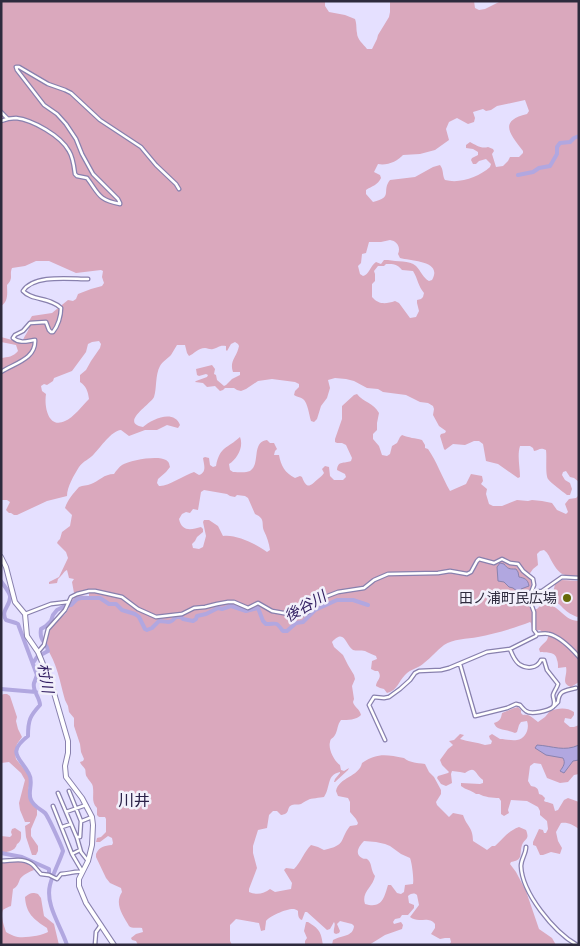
<svg xmlns="http://www.w3.org/2000/svg" width="580" height="946" viewBox="0 0 580 946" font-family="Lora,'Noto Sans JP',serif">
<style>
.green{fill:#daa8bd;fill-rule:evenodd}
.water{fill:#b1a7e0;stroke:#8982af}
.lines{fill:none;stroke-linecap:round;stroke-linejoin:round}
.river{stroke:#b1a7e0;stroke-width:4}
.minor-casing{stroke:#8880ae;stroke-width:5}
.secondary-casing{stroke:#8880ae;stroke-width:6}
.minor{stroke:#fff;stroke-width:2.5}
.secondary{stroke:#fff;stroke-width:4}
.poi-dot{fill:#666908;stroke:#f2f0fb;stroke-width:2}
.labels{text-anchor:middle;dominant-baseline:central;stroke-width:5;stroke-linejoin:round;paint-order:stroke}
.poi-label{font-size:14px;fill:#2d2a3d;stroke:#f2f0fb;text-anchor:end}
.water-label{font-size:15px;font-style:italic;fill:#342063;stroke:#f2f0fb}
.quarter-label{font-size:16px;fill:#2b2249;stroke:#f2f0fb}
</style>
<rect width="100%" height="100%" fill="#e5e0ff"/>
<!-- green -->
<path class="green" d="M1 1H325V6L329 12 345 15 355 19C357 25 356 28 357 33 357 39 363 44 367 49H372L377 39 378 35 389 17 390 12V1H474L475 8 479 10 485 9 501 1H579V482L574 478 570 477 566 471 563 472 562 475 565 480 570 483 572 489 570 495H567C562 491 551 483 548 479 545 474 547 457 546 450 540 447 539 450 534 451L533 448 530 446H520C517 456 520 467 520 477L518 478 498 464 486 461 483 444 479 441H474L465 445 453 444 445 450 444 449 440 436 441 434 445 433 446 431 439 426 433 415 434 409 433 406 428 403 420 402 406 395 383 392 378 389 367 388 354 381 346 379 335 378 328 380 330 388 327 398 321 406 317 419 314 422 311 421C309 415 308 403 303 399 300 397 297 397 294 395L295 391 299 387V384L295 382 272 379 258 381 246 389 241 391 237 390 234 388H225L223 390 220 391 215 386 207 387 203 383 195 382 196 381 207 377 208 375 206 374 199 376 197 375 196 369 212 365 215 369 214 374 216 375 217 380 224 386 226 385 232 379 240 375V372H233C229 361 237 357 239 346L238 344 235 342 231 344 227 351 226 350V346C218 345 219 348 213 349 210 350 208 348 205 348 198 348 194 354 189 356L187 353 185 345H177C175 348 173 352 171 355 167 359 163 361 160 366 155 375 157 388 154 397 151 404 119 423 143 427 152 419 174 409 180 425L178 428 167 425 157 430H145L129 436 121 430C111 431 101 447 94 454 90 459 83 461 79 467 74 475 67 487 67 496L47 501 17 515H14L11 513H9L6 510 10 502 7 500H1V358C8 357 13 357 18 351L16 345 1 342V337L12 340H23C26 333 31 329 29 321L32 316 52 313 68 300 73 301 76 299 78 294 91 289 102 286 104 283 102 277 103 271 101 270 76 273 49 261H36L25 266 12 268C9 275 14 278 7 285 7 292 9 301 1 306ZM525 100 529 111 527 114C498 121 510 134 523 151V153L519 157H510L508 161 503 166 496 167 492 154 494 151 493 149 488 147C481 149 476 145 470 142L466 145V148L473 149 478 152V155L472 158 471 160 473 164H476L479 161 486 159 491 164 490 167C479 177 460 184 445 180 442 175 444 170 440 165L433 167 415 177 390 180C381 191 394 197 373 202L366 194V190C372 186 378 185 381 178L380 175 374 172 378 164C387 166 398 161 403 155L420 154 435 150 449 140 446 129 449 122 457 118 468 124 474 122 475 118 473 112 483 109 486 111 491 110 497 106ZM390 240C397 241 401 247 398 254L400 258C412 261 443 261 432 280L429 281C423 278 421 271 416 266 409 260 397 262 388 260H384L381 264 376 262C370 266 369 275 363 276L360 274 358 266 361 263 362 254 366 253 369 242H381ZM386 264C394 264 397 264 402 270L413 271C418 279 418 286 424 293L423 297 421 299 417 300V303L419 311 416 317 410 318 399 303 395 301C386 304 379 305 372 297V284L375 281V274L374 271 378 266H384ZM99 341 101 344 100 348 91 361 86 370 80 375V382C86 386 88 391 89 399 83 405 73 418 65 421 48 429 44 406 46 394L42 391 41 386 44 384 47 385 53 381 54 378 72 371 86 352 88 344 92 342Z
M357 394C363 402 374 403 379 413L377 423V430L373 434V439L379 446 382 455 387 456 390 454 392 446 397 443 400 437 402 435C409 438 415 438 422 440L425 445V448L428 449C437 462 442 477 450 491L466 484 471 474 482 476 483 481 481 484 487 489 486 494 489 504 493 506H502L517 500 528 501 532 500 542 501 552 503 557 510 566 514 568 512 565 504 569 499 576 498 579 495V575L578 577C562 576 559 574 551 560 549 556 548 553 544 550L540 551 537 554 538 565 533 569 528 576C536 586 528 587 528 597 528 602 532 606 534 609H537L541 605C559 601 562 621 579 621V682L571 687C560 683 568 676 566 667L558 668C558 665 558 662 557 660 556 651 546 653 540 652L539 649C544 641 549 643 548 632H542L540 630 534 631 532 630 531 623 530 622C515 628 494 634 478 637 467 639 453 639 444 645 437 650 431 658 424 663 419 668 410 669 405 675 398 682 398 690 387 693L384 689 380 688 376 686C376 680 383 678 378 671H375L371 669 372 661 377 659 376 656C372 654 368 653 365 651 361 650 356 651 353 650 345 645 345 628 332 642L334 647 343 655 348 665 354 675 355 679 352 686 354 699 353 702C354 707 360 709 361 715 356 720 348 720 341 720 337 725 338 730 335 735 332 740 331 737 330 742 328 749 334 761 340 765L341 770 344 771 349 768 348 770 335 782H334L335 779 340 773V772C326 775 331 787 324 797 320 798 311 798 308 800 305 801 303 803 301 804 298 805 295 804 292 805 286 807 291 814 281 815L277 811H273L269 815 267 828 258 830 253 846V853L257 868 249 889V892C256 895 264 894 270 889L275 892 291 889 292 883 284 870 286 868 294 869C301 862 304 852 311 845L318 847 324 850C347 845 339 840 350 826L357 825 358 823 356 819 350 812V802L348 798 338 796 336 791C339 777 359 777 362 763 378 752 387 755 404 758 410 763 418 763 425 764L429 772 434 777 441 790V794L436 802 437 805 449 817 453 813 463 815C467 827 473 827 473 841L484 848 487 850 492 846H495C504 838 508 831 519 827L526 830C530 840 525 838 522 845 519 854 524 860 511 862L510 864 516 872 526 891 539 929 552 938 556 945H449L451 942 450 938H445L440 939 431 934 435 928V924C428 915 419 924 410 917L419 905 417 895C414 893 412 893 408 896L409 903 414 905V908L408 915H402L400 918 395 919 393 922 394 924 401 922 403 925 402 929 385 935 369 945H332L333 940C342 935 353 937 354 926L352 924 340 921 337 924 340 931 339 933 336 934 334 933C333 929 336 925 334 922L330 929 327 930 307 912H305L302 920C298 919 298 914 298 911 297 910 295 909 294 909 288 908 269 916 266 921 266 923 265 928 265 930L261 931 259 923 236 919 230 925V941L232 945H138L136 941 132 940 131 938 136 934 143 932 142 928C138 927 132 929 129 926 123 915 114 904 122 892L121 888 110 883 106 878 96 857V854C100 846 104 846 112 845L113 843 112 838 108 836 100 842H96L97 838 101 837 106 832V819L105 817H99L97 815V808C91 802 94 796 93 788 93 783 89 781 87 777 85 775 86 771 85 769 83 766 81 765 80 762L83 761 84 759 81 752 80 744 74 726V718L69 712 68 706 65 700C60 682 57 663 46 647 48 642 47 637 49 631 53 623 60 619 66 613 70 608 70 599 77 596 81 595 85 596 89 596V593L87 590 74 593 72 582 74 579 69 578 67 570C63 572 62 576 58 579L57 583 49 584V582L59 577 68 558 66 552 57 543 58 541 60 539 62 532 70 526 72 515 65 508C68 499 73 494 79 487 83 485 87 486 91 484 99 481 104 474 114 474 116 471 119 467 122 465 130 460 158 455 166 460 169 462 169 463 170 467L166 472 158 479 157 483 159 486C168 487 184 475 194 472L199 475C207 472 204 465 203 458L205 457 209 458 210 465 213 467 216 466C220 446 227 449 240 437 244 447 237 459 229 464L230 470 233 472C238 472 246 473 250 471 261 464 251 442 267 440L270 443H274L277 449 275 451 274 455H279C281 466 285 473 295 478L300 476 302 477C307 490 310 486 318 479 320 477 322 476 324 473L322 469 325 466 329 467 330 476 334 480H343L346 477 345 474 337 470C338 460 344 464 351 461L352 458 346 445 342 443H337L335 442V439L342 419V406L354 395ZM204 490 227 494 230 496 235 497 237 495 245 496 248 498 255 514C266 519 261 523 264 531 267 537 269 543 270 550L267 552C256 544 236 534 223 536L218 526 209 520H204L203 522 206 536 203 547 199 549 193 548 192 544 195 541 197 537 203 532V529L201 527C191 530 182 532 179 519L182 514 186 512 190 513 193 509 198 510 201 492ZM364 841 376 842 385 844 390 846 401 854 410 858C412 863 414 879 413 884L405 885 404 892 401 894 397 893 391 885H388C384 898 382 909 365 904 361 892 373 887 375 876 371 871 372 865 369 861 366 857 366 860 362 858 354 854 359 846 364 841Z
M562 580 579 581V616L577 617C572 615 567 612 564 609 561 606 560 604 555 602L553 593 555 584Z
M4 694H7L10 696 17 717 16 721 18 729 22 737 17 744 15 753 16 759 29 775 30 781 28 791 31 803 37 809V815L31 829V836L38 846V851L36 855H32L26 837 25 826 30 823V822H25L20 810 19 803 25 780 21 773 9 762 1 763V695Z
M518 707 521 710V713L523 715C530 714 532 718 538 722L545 717 550 711C558 708 567 707 574 712V715L571 719 565 718 564 722 570 727H574L579 725V774L574 775 568 782 560 783 547 778 541 764 534 763 530 766 528 781 531 786C537 787 538 788 539 794L542 795 545 798 544 801 546 802H547L553 804 555 811 558 810 564 800 568 798 579 802V829C573 825 568 822 561 823L556 832 558 841 562 848 560 854 551 852 543 855H540L536 846 533 845V842L539 829 543 830 544 833H546L548 829 547 821 540 815V811L538 807 527 801 511 800 508 810 509 813 504 816 501 814V801L499 798C493 798 484 797 479 794H476C471 790 466 790 461 786V783L480 784 483 783V780C474 773 476 765 465 773L460 772 452 771 451 774 452 783 446 786 441 784 437 778 438 776 448 773 449 772 442 765 440 760 448 749 453 745 449 741 454 740 460 734 464 735 460 739C468 742 477 742 485 745L491 744 492 741 490 739 489 736 492 734 500 739C506 739 511 741 517 740 525 739 530 729 527 721L521 722 519 725 517 732 515 733C507 729 496 731 494 723 500 721 501 719 502 713L514 708Z
M15 828 21 832C21 837 22 841 17 844 15 852 8 851 1 853V836L10 837 12 835 11 832 12 829Z
M13 862H21L32 865 34 870C29 872 24 874 20 879 18 884 18 886 13 889L11 906C10 906 4 909 3 910 0 915 4 926 6 932 8 933 11 935 14 936 21 939 41 936 48 932L47 928C33 919 26 913 25 897 30 893 32 892 38 894L41 898 44 916 54 924 59 945H1V863Z
M306 922H308C319 929 321 931 323 945H305V941L307 938 304 931Z"/>
<!-- water -->
<path class="water" d="M500 563 504 564C508 569 509 569 516 569L518 572 519 577C524 578 528 579 529 586L521 589 523 596 513 588 509 587 504 582 498 581 497 567Z
M537 745C553 746 564 752 579 745V760L573 761 564 773 560 771C563 767 566 763 563 758L546 755 535 748Z"/>
<g class="lines">
<!-- river -->
<path class="river" d="M518 175 533 172 539 168 550 166 557 154V147L560 143 570 142 574 138 579 136
M1 581C4 586 9 591 10 596 11 606 0 610 6 620L16 623 18 624 37 675C36 678 35 681 34 683 32 691 40 697 40 705 30 716 28 720 28 736 6 753 20 757 29 774 34 782 27 792 31 800 34 807 41 809 45 813 48 816 62 847 63 851 59 863 53 873 50 885 45 905 61 926 67 945
M33 663 37 657 48 651C47 642 39 642 41 629L46 626 51 621 53 615 57 610 65 606 71 605 77 599 81 598H100L109 604H116L122 610 135 614 139 617 145 629 147 630 152 628 159 621C168 621 169 625 176 617H181L183 619 193 621 196 619 197 616 206 614 218 608 222 609 231 606 246 611 258 608 263 621 266 624C278 624 275 621 283 631H287L296 623 303 622 315 610 337 600H353L368 605
M1 689 36 692
M1 853 22 857 49 869V874L51 875"/>
<defs>
<path id="minor" d="M1 112 7 118
M1 121C6 119 11 118 16 118 33 120 61 136 69 151 73 157 74 166 75 174L77 176 87 178C99 194 98 200 120 204V203L118 199 93 174 82 154 76 139 66 124 57 114 44 105 17 70 16 67H19L48 84 65 90 71 93 100 120 141 147 156 165 176 184 179 189
M1 372C15 363 36 359 35 340 27 341 20 344 13 338L15 335 23 331 30 323 46 322 49 330 51 332H53C58 326 61 316 61 308 50 297 32 301 23 291 34 274 70 279 88 279
M531 592 542 591 562 577 579 578
M25 614 51 604 68 602
M38 652 44 645 48 629 65 610 71 597 77 594 89 591H95L122 597 138 609 156 617 182 614 194 608 205 607 217 604 228 602H234L248 608 258 603 272 611 300 616 308 612 317 602 325 597 338 592 364 588 374 580 388 574 438 573 450 571 467 574 471 572 477 561 479 559 494 563 502 559 510 563 518 564 523 571 533 579 534 585 529 598 534 612V630L537 634
M460 664 475 716 507 708 516 704 520 705C522 707 523 709 526 711 531 715 548 711 553 707 556 703 553 699 553 695 554 691 557 688 558 684L547 670 544 660H541C537 669 526 669 519 664 514 660 512 654 510 649
M554 706 558 702C559 690 565 691 576 688
M385 740 369 705 374 697 384 698 389 697 400 689 410 680 415 673 419 671 441 670 449 668 487 652 510 649 536 636 537 634C541 634 546 633 549 634 561 637 572 649 579 657
M69 791 81 821 80 837H77
M58 793 77 838 81 852 88 861
M53 806 72 854 82 871
M66 812 86 805
M82 821 92 817
M62 827 71 824
M526 847C526 854 521 859 521 866 522 893 554 932 577 945
M72 854 80 850
M1 861C12 861 24 857 33 865 36 868 38 871 41 874L49 875 57 879 61 874C68 874 75 871 81 872
M95 945 96 932 101 925"/>
<path id="secondary" d="M1 557 6 567 15 602 25 614 27 636 38 652 52 686 68 741V753L65 766 66 777 82 798 92 817 93 825 92 845 88 861 79 879V886L86 903 114 945"/>
</defs>
<!-- minor casing -->
<use href="#minor" class="minor-casing"/>
<!-- secondary casing -->
<use href="#secondary" class="secondary-casing"/>
<!-- minor -->
<use href="#minor" class="minor"/>
<!-- secondary -->
<use href="#secondary" class="secondary"/>
</g>
<!-- markers -->
<circle class="poi-dot" cx="567" cy="598" r="5"/>
<g class="labels">
<!-- poi labels -->
<g class="poi-label">
<text x="557" y="598">田ノ浦町民広場</text>
</g>
<!-- water labels -->
<g class="water-label">
<text transform="translate(305 606) rotate(-30)">後谷川</text>
<text transform="translate(46 678) rotate(80)">村川</text>
</g>
<!-- quarter labels -->
<g class="quarter-label">
<text x="134" y="800">川井</text>
</g>
</g>
<!-- border -->
<rect width="580" height="946" fill="none" stroke="#2d2a3d" stroke-width="5"/>
</svg>
